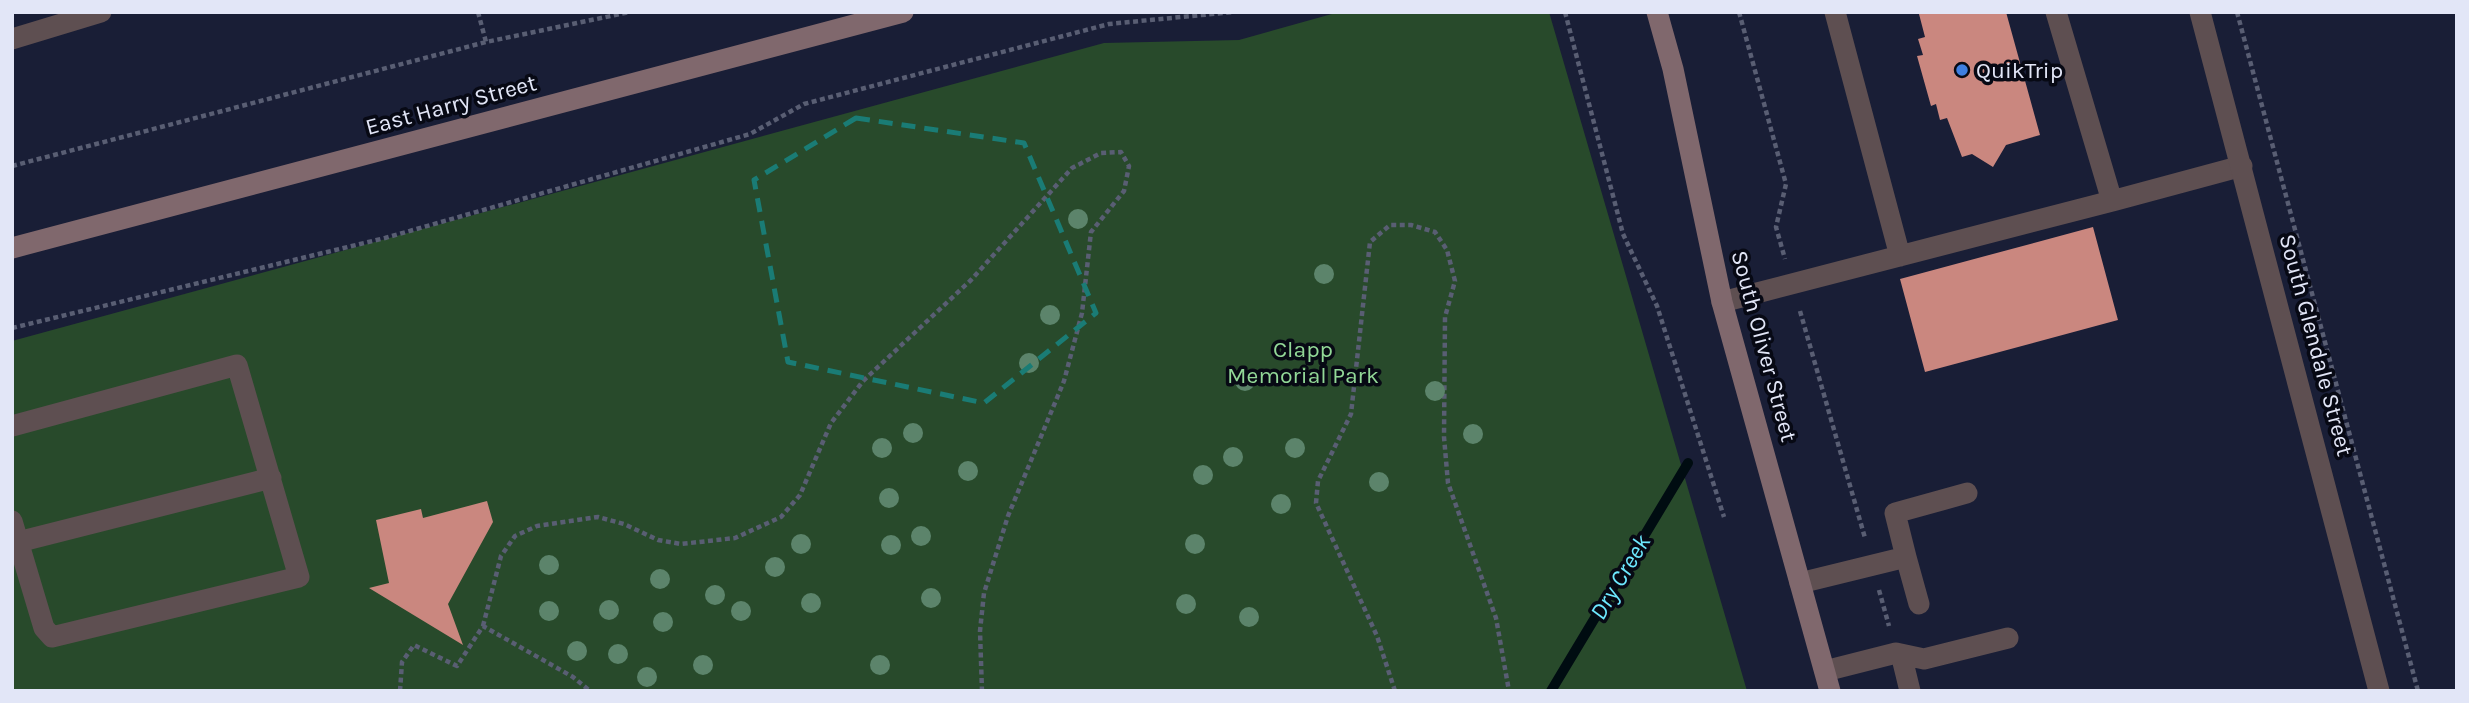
<svg xmlns="http://www.w3.org/2000/svg" width="2469" height="703" viewBox="0 0 2469 703" font-family="Karla,sans-serif">
<style>
.green{fill:#284a2b}
.lines{fill:none;stroke-linecap:round;stroke-linejoin:round}
.stream{stroke:#000c11;stroke-width:10}
.building{fill:#ca877f}
.path{stroke:#595e73;stroke-width:4.5;stroke-dasharray:5 3.5;stroke-linecap:butt}
.lane{stroke:#5e4f51;stroke-width:21}
.street{stroke:#5e4f51;stroke-width:21}
.secondary{stroke:#80686d;stroke-width:21}
.tree{fill:#5c846b}
.marked{fill:none;stroke:#1a7c75;stroke-width:5;stroke-dasharray:14 9;stroke-linejoin:round}
.shop-dot{fill:#3f7fe0;stroke:#070914;stroke-width:2.5}
.labels{text-anchor:middle;dominant-baseline:central;stroke-width:7;stroke-linejoin:round;paint-order:stroke}
.poi-label{font-size:23px;fill:#e2e6f7;stroke:#070914;text-anchor:start}
.street-label{font-size:23px;fill:#e2e6f7;stroke:#070914}
.park-label{font-size:23px;fill:#92d897;stroke:#070914}
.water-label{font-size:24px;font-style:italic;fill:#6de9ff;stroke:#070914}
</style>
<rect width="100%" height="100%" fill="#191e36"/>
<!-- green -->
<path class="green" d="M1339 12H1549L1747 691H12V341L1104 43 1239 40Z"/>
<g class="lines">
<!-- stream -->
<path class="stream" d="M1551 691 1688 463"/>
</g>
<!-- building -->
<path class="building" d="M1925 12H2006L2040 135 2006 145 1993 167 1972 154 1962 157 1947 118 1940 120 1936 104 1931 106 1917 56 1923 55 1918 39 1925 37 1919 14Z
M2093 227 2118 320 1925 372 1900 279Z
M487 501 493 522 448 604 463 645 369 588 389 583 376 520 421 509 423 518Z"/>
<g class="lines">
<!-- path -->
<path class="path" d="M478 12 486 42
M1565 12 1623 234 1657 306 1724 517
M1739 12 1786 184 1776 227 1785 259
M2237 12 2418 691
M12 166 486 42 630 12
M1800 311 1865 538
M12 328 385 238 750 134 804 104 1109 24 1233 12
M1879 590 1889 626
M483 626 501 556 515 536 537 526 598 517 624 524 658 540 681 544 735 538 781 517 800 495 831 423 863 381 971 280 1072 168 1101 153 1121 152 1129 166 1124 191 1091 232 1082 313 1064 381 1008 516 984 593 980 631 982 691
M400 691 402 662 414 645 457 666 483 626 573 677 590 691
M1395 691 1377 636 1316 503 1318 481 1351 414 1370 242 1390 225H1411L1435 232 1447 250 1455 281 1445 317 1444 437 1448 483 1496 618 1509 691"/>
<!-- lane -->
<path class="lane" d="M1835 12 1900 256
M12 39 101 12
M2112 201 2242 166
M1722 302 2112 201 2056 12
M12 426 237 365 299 577 52 637 44 628 12 521
M18 542 271 478
M1906 557 1919 604
M1800 583 1906 557 1895 513 1967 493
M1901 654 1910 691
M1825 671 1896 653 1924 659 2008 638"/>
<!-- street -->
<path class="street" d="M2200 12 2379 691"/>
<!-- secondary -->
<path class="secondary" d="M1657 12 1673 69 1722 302 1830 691
M12 248 903 12"/>
</g>
<!-- trees -->
<g class="tree">
<circle cx="1078" cy="219" r="10"/>
<circle cx="1324" cy="274" r="10"/>
<circle cx="1050" cy="315" r="10"/>
<circle cx="1029" cy="363" r="10"/>
<circle cx="1245" cy="381" r="10"/>
<circle cx="1435" cy="391" r="10"/>
<circle cx="913" cy="433" r="10"/>
<circle cx="1473" cy="434" r="10"/>
<circle cx="882" cy="448" r="10"/>
<circle cx="1295" cy="448" r="10"/>
<circle cx="1233" cy="457" r="10"/>
<circle cx="968" cy="471" r="10"/>
<circle cx="1203" cy="475" r="10"/>
<circle cx="1379" cy="482" r="10"/>
<circle cx="889" cy="498" r="10"/>
<circle cx="1281" cy="504" r="10"/>
<circle cx="921" cy="536" r="10"/>
<circle cx="801" cy="544" r="10"/>
<circle cx="1195" cy="544" r="10"/>
<circle cx="891" cy="545" r="10"/>
<circle cx="549" cy="565" r="10"/>
<circle cx="775" cy="567" r="10"/>
<circle cx="660" cy="579" r="10"/>
<circle cx="715" cy="595" r="10"/>
<circle cx="931" cy="598" r="10"/>
<circle cx="811" cy="603" r="10"/>
<circle cx="1186" cy="604" r="10"/>
<circle cx="609" cy="610" r="10"/>
<circle cx="549" cy="611" r="10"/>
<circle cx="741" cy="611" r="10"/>
<circle cx="1249" cy="617" r="10"/>
<circle cx="663" cy="622" r="10"/>
<circle cx="577" cy="651" r="10"/>
<circle cx="618" cy="654" r="10"/>
<circle cx="703" cy="665" r="10"/>
<circle cx="880" cy="665" r="10"/>
<circle cx="647" cy="677" r="10"/>
</g>
<!-- marked area -->
<path class="marked" d="M856 118 1024 143 1096 313 984 403 788 362 754 180Z"/>
<!-- markers -->
<circle class="shop-dot" cx="1962" cy="70" r="7"/>
<g class="labels">
<!-- poi labels -->
<g class="poi-label">
<text x="1976" y="70">QuikTrip</text>
</g>
<!-- street labels -->
<g class="street-label">
<text transform="translate(451 105) rotate(-15)">East Harry Street</text>
<text transform="translate(2316 345) rotate(75)">South Glendale Street</text>
<text transform="translate(1764 346) rotate(75)">South Oliver Street</text>
</g>
<!-- park labels -->
<g class="park-label">
<text x="1303" y="349">Clapp<tspan x="1303" dy="26">Memorial Park</tspan></text>
</g>
<!-- water labels -->
<g class="water-label">
<text transform="translate(1620 577) rotate(-59)">Dry Creek</text>
</g>
</g>
<!-- border -->
<rect width="2469" height="703" fill="none" stroke="#e2e6f7" stroke-width="28"/>
</svg>
